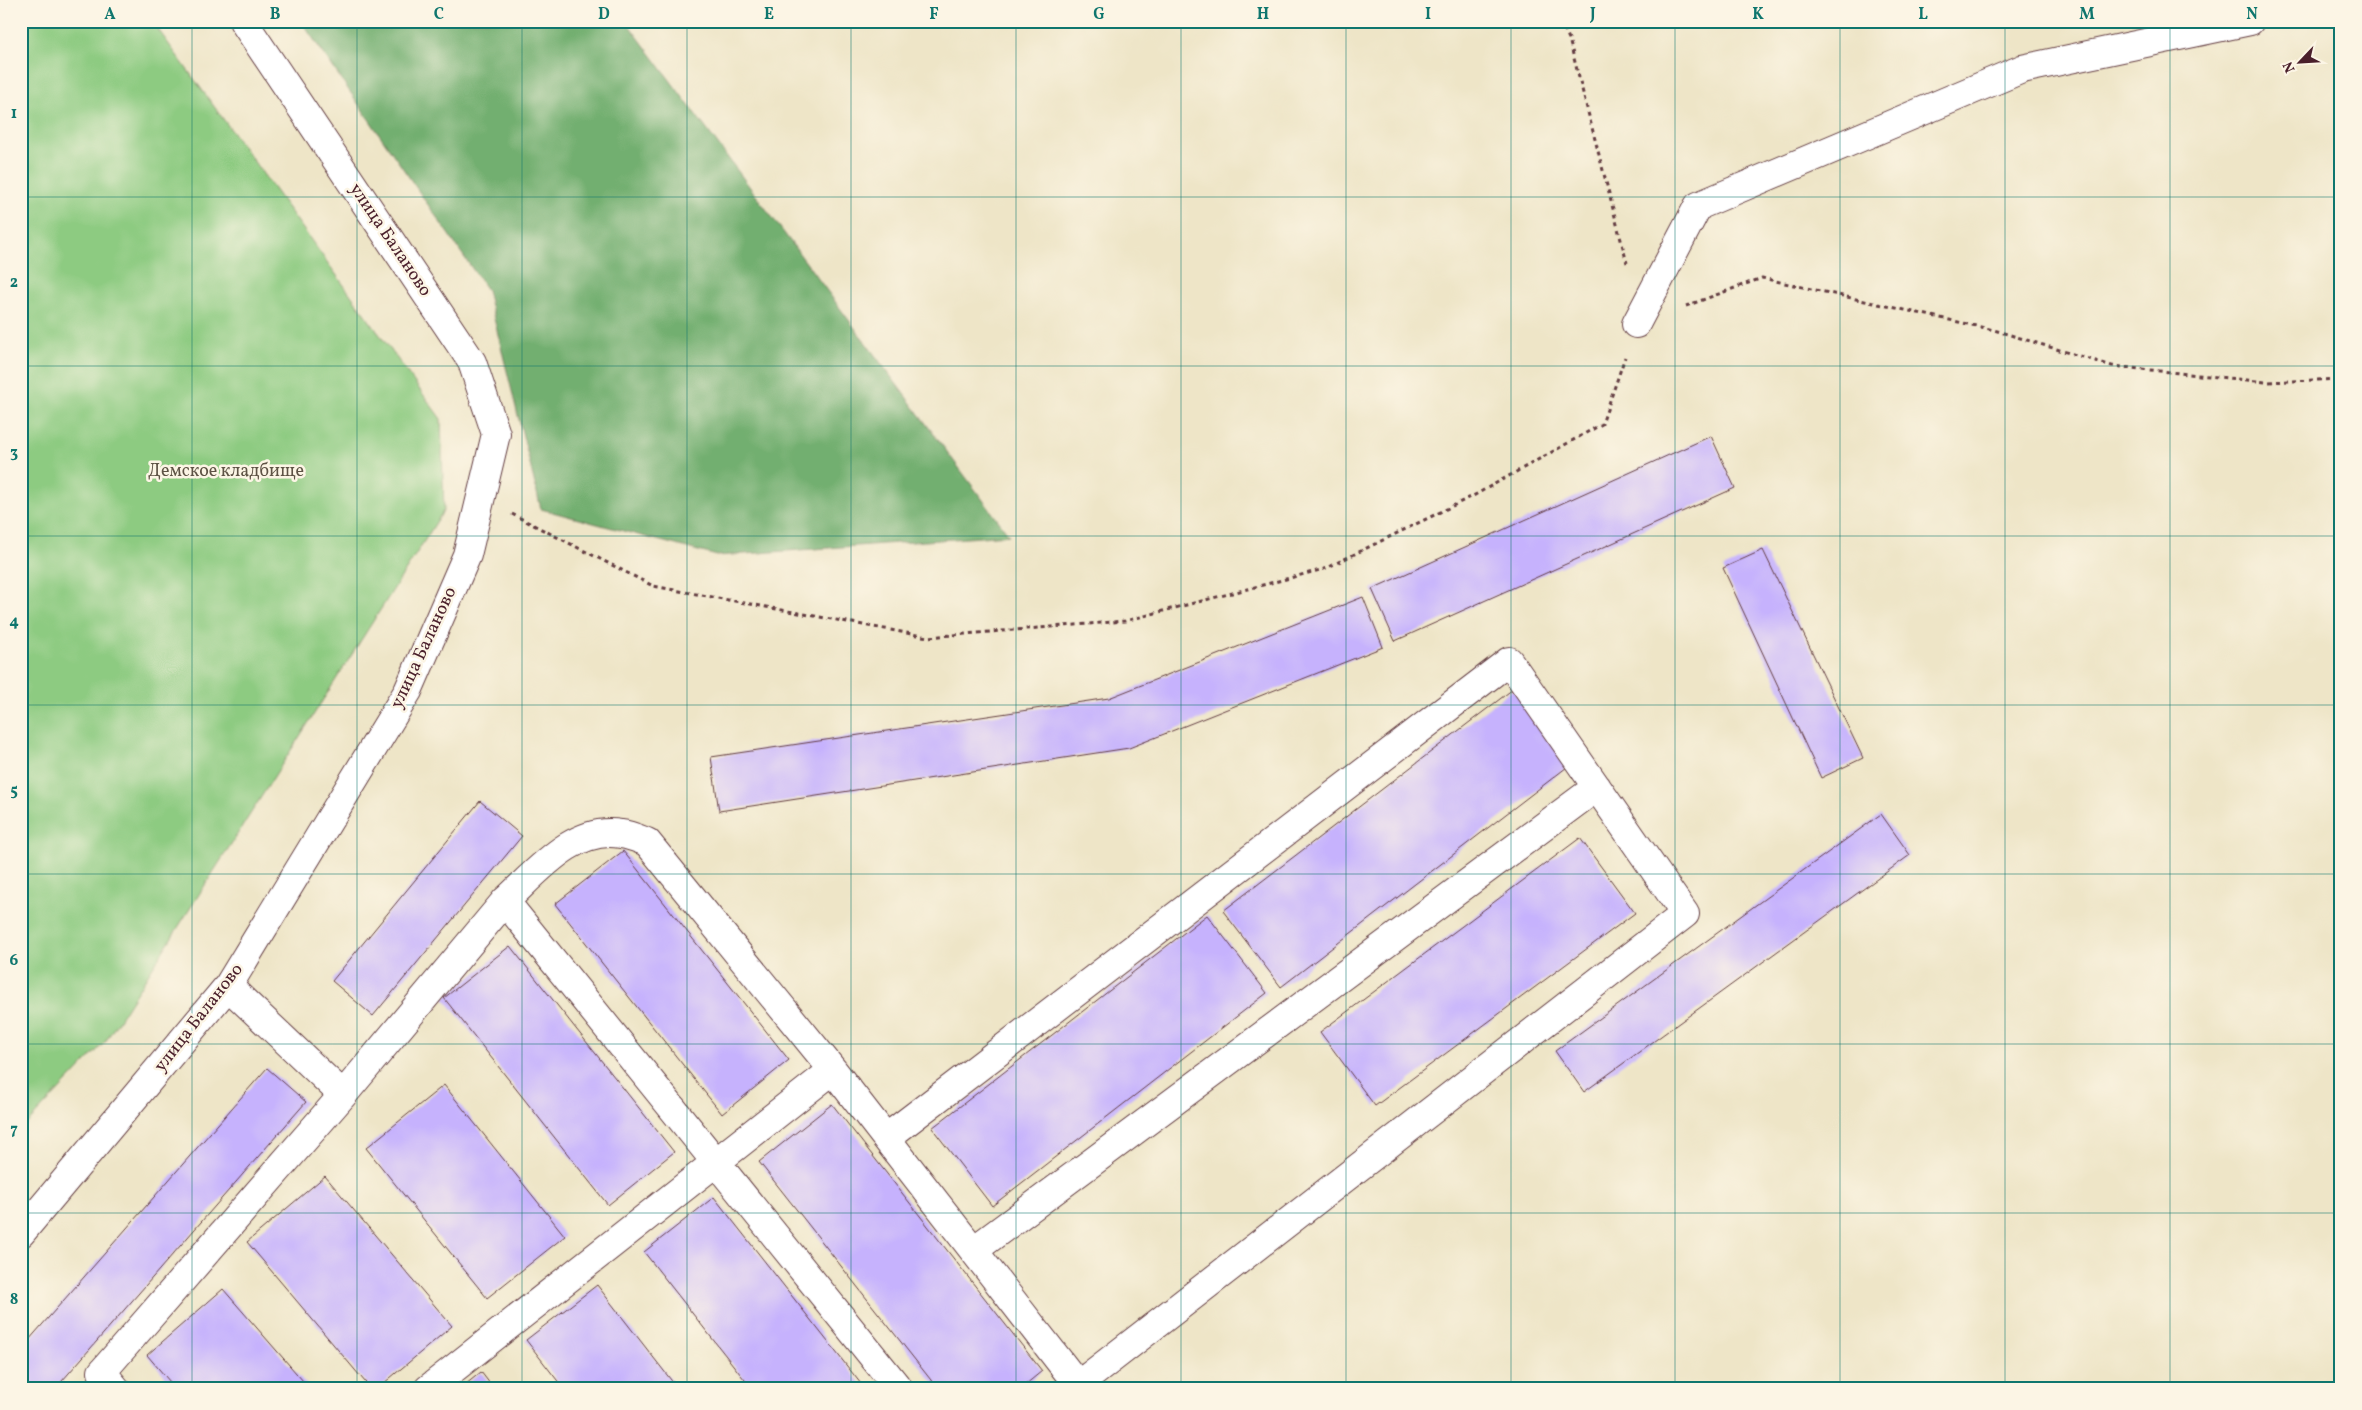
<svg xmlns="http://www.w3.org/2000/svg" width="2362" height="1410" viewBox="0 0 2362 1410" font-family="Vollkorn,serif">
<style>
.green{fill:#8dcb81;stroke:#6c7556}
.forest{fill:#72af6f;stroke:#5e674d}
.building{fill:#c6b2fd}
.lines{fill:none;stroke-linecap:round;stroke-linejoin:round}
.minor-casing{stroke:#633d42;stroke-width:30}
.path{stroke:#633d42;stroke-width:3;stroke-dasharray:4 4;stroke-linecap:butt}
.minor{stroke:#fff;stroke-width:28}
.grid{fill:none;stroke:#0f766e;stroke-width:1;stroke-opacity:0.55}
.labels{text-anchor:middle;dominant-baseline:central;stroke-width:5;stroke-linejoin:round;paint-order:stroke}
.street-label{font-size:18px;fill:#4a1f2b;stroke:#fcf5e5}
.park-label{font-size:18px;fill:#5e5345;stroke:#fcf5e5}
.neatline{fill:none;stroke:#0f766e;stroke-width:2}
.grid-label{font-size:16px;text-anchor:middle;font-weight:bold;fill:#0f766e}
</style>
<rect width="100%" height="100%" fill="#fcf5e5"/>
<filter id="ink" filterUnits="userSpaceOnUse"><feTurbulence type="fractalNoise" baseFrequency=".02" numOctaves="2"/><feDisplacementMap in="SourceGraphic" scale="10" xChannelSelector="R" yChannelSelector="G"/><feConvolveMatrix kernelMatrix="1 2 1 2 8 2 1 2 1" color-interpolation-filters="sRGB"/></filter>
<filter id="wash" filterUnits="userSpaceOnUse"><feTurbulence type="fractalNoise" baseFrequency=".0096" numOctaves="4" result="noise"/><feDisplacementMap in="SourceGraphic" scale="20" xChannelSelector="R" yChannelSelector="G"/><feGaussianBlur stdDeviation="1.12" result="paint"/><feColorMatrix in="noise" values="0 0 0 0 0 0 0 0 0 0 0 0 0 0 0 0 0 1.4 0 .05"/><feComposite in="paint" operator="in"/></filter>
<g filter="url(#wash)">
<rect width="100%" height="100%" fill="#eee5c7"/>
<!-- green -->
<path class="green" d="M21 21H152L441 419 444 510 105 1042 21 1130Z"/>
<!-- forest -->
<path class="forest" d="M301 21H626L1009 535 717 556 541 509 487 290Z"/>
<g id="blocks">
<!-- building -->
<path class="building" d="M1711 436 1735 488 1395 641 1372 589Z
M1763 550 1863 758 1821 778 1723 568Z
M1363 597 1383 647 1129 748 719 811 711 757 1109 698Z
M1513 689 1571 764 1281 987 1223 911Z
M480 801 522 836 373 1016 332 981Z
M1881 814 1910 855 1584 1092 1555 1051Z
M1580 838 1635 913 1375 1106 1320 1032Z
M623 851 789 1060 722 1114 555 904Z
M1207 915 1267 993 992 1206 932 1128Z
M510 946 674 1152 608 1205 444 998Z
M267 1068 306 1102 55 1389H21V1349Z
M444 1085 565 1236 487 1298 366 1148Z
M832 1104 1042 1371 1020 1389H938L759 1162Z
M325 1176 452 1326 377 1389H371L247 1242Z
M714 1197 865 1389H752L644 1252Z
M597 1285 678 1389H564L526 1340Z
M223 1289 310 1389H176L147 1355Z
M481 1372 494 1389H460Z"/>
</g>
</g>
<g filter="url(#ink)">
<use href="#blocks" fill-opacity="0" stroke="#633d42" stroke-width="1"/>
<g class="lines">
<defs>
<path id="minor" d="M1636 324 1698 206 2022 69 2250 21
M228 986 343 1095
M833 1070 1078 1385 1074 1389
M886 1138 1509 661 1685 914 1078 1385
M21 1233 228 986 408 691 467 555 496 434 472 362 243 21
M974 1250 1597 787
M116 1389 102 1372 343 1095 505 901 899 1389
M428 1389 833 1070 647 842C639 839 630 835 621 834 574 825 536 873 505 901"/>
</defs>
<!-- minor casing -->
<use href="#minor" class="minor-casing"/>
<!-- path -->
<path class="path" d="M1561 21 1569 39 1627 263
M1686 306 1762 278 1994 330 2112 366 2266 382 2341 379
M512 514 653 586 928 637 1125 621 1324 569 1473 496 1602 424 1625 357"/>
<!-- minor -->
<use href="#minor" class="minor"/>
</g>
</g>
<!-- grid -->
<path class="grid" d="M192 21V1389M357 21V1389M522 21V1389M687 21V1389M851 21V1389M1016 21V1389M1181 21V1389M1346 21V1389M1511 21V1389M1675 21V1389M1840 21V1389M2005 21V1389M2170 21V1389M21 197H2341M21 366H2341M21 536H2341M21 705H2341M21 874H2341M21 1044H2341M21 1213H2341"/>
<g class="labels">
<!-- street labels -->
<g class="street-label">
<text transform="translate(390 240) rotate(56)">улица Баланово</text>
<text transform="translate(424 648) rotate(-65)">улица Баланово</text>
<text transform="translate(199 1018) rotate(-52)">улица Баланово</text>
</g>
<!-- park labels -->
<g class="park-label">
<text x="226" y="471">Демское кладбище</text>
</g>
</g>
<!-- margin -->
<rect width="2362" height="1410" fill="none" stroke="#fcf5e5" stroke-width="55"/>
<!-- north arrow -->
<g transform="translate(2300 62) rotate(245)" stroke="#fcf5e5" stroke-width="4" paint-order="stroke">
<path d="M0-4L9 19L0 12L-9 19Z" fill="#4a1f2b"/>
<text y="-8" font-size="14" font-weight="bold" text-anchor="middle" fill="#4a1f2b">N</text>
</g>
<rect x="28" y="28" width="2306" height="1354" class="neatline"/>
<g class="grid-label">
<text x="110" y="19">A</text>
<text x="275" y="19">B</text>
<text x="439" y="19">C</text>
<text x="604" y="19">D</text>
<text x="769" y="19">E</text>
<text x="934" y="19">F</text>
<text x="1099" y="19">G</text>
<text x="1263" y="19">H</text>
<text x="1428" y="19">I</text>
<text x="1593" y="19">J</text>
<text x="1758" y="19">K</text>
<text x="1923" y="19">L</text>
<text x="2087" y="19">M</text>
<text x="2252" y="19">N</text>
<text x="14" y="118">1</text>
<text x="14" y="287">2</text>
<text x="14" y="457">3</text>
<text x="14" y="626">4</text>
<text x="14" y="795">5</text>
<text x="14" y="965">6</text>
<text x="14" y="1134">7</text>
<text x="14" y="1304">8</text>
</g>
</svg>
